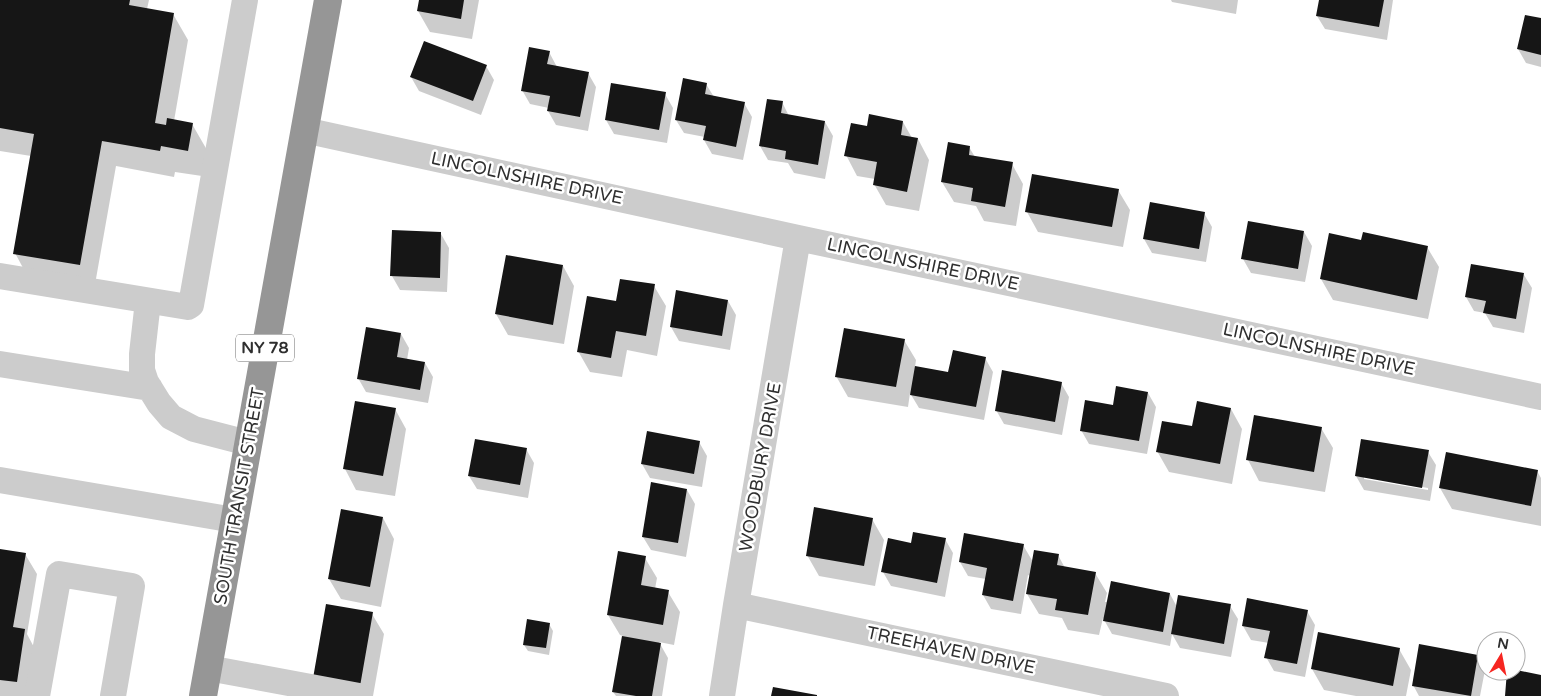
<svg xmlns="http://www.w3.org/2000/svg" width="1541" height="696" viewBox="0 0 1541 696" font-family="'Varela Round',sans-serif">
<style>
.shadow{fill:#0003;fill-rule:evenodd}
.building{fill:#161616}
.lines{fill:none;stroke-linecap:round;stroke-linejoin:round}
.minor{stroke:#ccc;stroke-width:26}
.highway{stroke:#969696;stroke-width:28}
.labels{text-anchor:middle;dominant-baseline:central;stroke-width:5;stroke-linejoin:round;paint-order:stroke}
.shield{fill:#fff;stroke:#6d6d6d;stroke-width:1}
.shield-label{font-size:16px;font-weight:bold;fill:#2f2f2f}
.street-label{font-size:18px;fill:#2f2f2f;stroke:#fff}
</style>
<rect width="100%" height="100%" fill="#fff"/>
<!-- shadow -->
<path class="shadow" d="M0 0H149L147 9 173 14 188 40 174 121 192 124 207 150 202 176 175 172 174 177 116 166 94 290 29 279 15 253 31 156 0 151Z
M420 0H479L472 39 430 32 418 11Z
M1171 0H1238L1236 14 1172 2Z
M1320 0H1393L1387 40 1325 29 1317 16Z
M1526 16 1541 20V67L1526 63 1518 49Z
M549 52 557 67 588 73 596 87 588 131 556 125 548 111 549 108 530 104 522 90Z
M486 66 494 80 481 115 419 91 411 77Z
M612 84 665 94 673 108 667 143 614 134 606 120Z
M706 84 714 97 744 103 752 117 743 160 712 154 704 140 705 137 684 133 676 120Z
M782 102 789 116 825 122 833 136 825 179 794 173 788 163 768 160 760 146Z
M903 122 912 138 918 139 929 160 919 211 886 205 874 184 875 179 857 176 846 155 868 128Z
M969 147 975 157 1012 164 1023 184 1016 226 984 221 976 206 954 202 942 182Z
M1118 190 1130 210 1123 247 1038 232 1027 212Z
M1204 213 1212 227 1206 262 1152 253 1144 239Z
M1304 232 1312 246 1305 282 1251 273 1243 259Z
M441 234 449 248 447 292 400 290 392 276Z
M1330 235 1362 241 1427 247 1439 267 1428 319 1333 300 1321 279Z
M1472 265 1524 275 1532 288 1524 333 1493 327 1485 313 1474 311 1466 297Z
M563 266 574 286 564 344 508 335 496 314Z
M654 286 666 306 657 356 627 350 622 377 590 372 578 351Z
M728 301 736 315 730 350 679 341 671 327Z
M401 334 409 348 407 360 425 363 433 377 428 403 366 392 358 378Z
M904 340 916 360 915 367 949 374 985 358 993 372 984 420 919 408 910 393 908 407 848 397 836 376Z
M1061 383 1069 397 1062 435 1004 424 996 410Z
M1148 393 1156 407 1147 454 1089 444 1081 430 1114 407Z
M395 409 406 429 395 496 356 490 345 469Z
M1231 409 1242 429 1232 484 1169 472 1157 451Z
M1321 428 1333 448 1325 492 1259 481 1248 460Z
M699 442 707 456 702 487 650 478 642 464Z
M526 449 534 463 528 498 477 489 469 476Z
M1428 452 1436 465 1430 501 1364 490 1356 476ZM1364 477 1428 488V490L1364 479Z
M1447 453 1537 471 1541 478V526L1452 509 1440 488Z
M687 490 695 504 686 557 651 550 643 537Z
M383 518 394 539 381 607 341 599 329 579Z
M872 519 884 540 875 586 819 576 807 555Z
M945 539 953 553 945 597 891 586 883 572 912 544Z
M1023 545 1033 562 1058 555 1065 568 1095 573 1107 593 1105 602 1170 594 1177 607 1230 606 1238 619 1231 657 1180 648 1172 634 1170 646 1112 634 1103 618 1099 635 1068 630 1062 618 1039 614 1027 594 1030 576 1028 575 1021 614 991 609 983 595 986 579 968 576 960 562Z
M0 550 25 554 37 574 27 634 36 651 29 696H0Z
M645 558 657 578 655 589 668 592 680 612 674 645 659 642 668 658 662 696H616L613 692 623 636 620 635 608 615Z
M1307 611 1315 625 1305 677 1274 671 1266 657 1269 643 1251 640 1243 626Z
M372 614 384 634 373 696H321Z
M549 624 553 631 549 655 528 651 524 645Z
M1319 633 1399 649 1411 670 1406 696H1356L1324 690 1312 669Z
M1477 656 1485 670 1480 696H1419L1413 685Z"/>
<!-- building -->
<path class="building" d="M0 0H130L129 5 174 13 155 123 166 125 167 118 193 123 188 151 161 146 160 151 102 141 80 265 13 254 34 134 0 128Z
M419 0H464L461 19 417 11Z
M1319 0H1384L1379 27 1316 16Z
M1525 15 1541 18V55L1517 49Z
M424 41 487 65 473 101 410 77Z
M529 47 550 51 547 64 589 72 580 117 547 111 550 96 521 91Z
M683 78 707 83 705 94 745 102 736 147 703 140 706 126 675 120Z
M611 83 666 92 659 130 605 120Z
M767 99 783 101 781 113 825 121 818 165 785 159 786 151 759 146Z
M869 114 903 121 901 135 918 138 907 192 873 185 877 162 844 156 851 123 867 126Z
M948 142 970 146 969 155 1013 162 1005 207 971 201 973 188 941 182Z
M1032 174 1119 189 1112 227 1025 212Z
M1150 202 1205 212 1199 249 1143 239Z
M1248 221 1304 231 1298 269 1241 259Z
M392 230 441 232 440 278 390 276Z
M1363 232 1428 246 1417 300 1320 279 1329 233 1361 240Z
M506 255 563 265 553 325 495 314Z
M1471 264 1524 273 1516 319 1483 313 1486 301 1465 297Z
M620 279 655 284 646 336 616 331 611 358 577 352 587 296 616 301Z
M676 290 728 300 722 336 670 327Z
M366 327 401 333 397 357 425 362 420 390 357 379Z
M844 328 905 339 896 387 835 377Z
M953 350 986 357 976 407 910 395 915 366 948 372Z
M1002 370 1062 382 1055 422 995 411Z
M1116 386 1148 392 1139 441 1080 431 1085 400 1113 405Z
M355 401 396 408 383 476 343 469Z
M1197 401 1231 408 1220 464 1156 452 1162 421 1192 426Z
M1254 415 1322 427 1314 472 1246 460Z
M647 431 700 441 694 474 641 464Z
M475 439 527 448 520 485 468 476Z
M1361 439 1429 450 1422 488 1355 476Z
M1446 452 1538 470 1531 506 1439 488Z
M651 482 687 489 678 543 642 537Z
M814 507 873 518 864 566 806 556Z
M341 509 383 517 370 587 328 579Z
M913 532 946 538 937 583 881 572 888 538 911 543Z
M964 533 1024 544 1013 601 982 595 987 568 959 562Z
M0 549 26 553 13 627 25 629 17 682 0 680Z
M1034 550 1059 554 1057 565 1096 572 1088 615 1055 610 1057 599 1026 594Z
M618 551 646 556 641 585 669 590 663 625 607 615Z
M1111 581 1170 593 1163 632 1103 621Z
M1178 595 1231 604 1224 644 1171 634Z
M1247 598 1308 610 1297 664 1264 658 1270 631 1242 626Z
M326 604 373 612 359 692 312 684Z
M527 619 550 623 546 648 523 645Z
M1318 632 1400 648 1393 686 1311 669Z
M622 636 661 643 652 696H636L612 692Z
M1419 644 1478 655 1471 696 1412 686Z
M1516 670 1541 675V696H1505L1507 671Z
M773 687 817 695V696H771Z"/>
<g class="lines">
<!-- minor -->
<path class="minor" d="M304 130 798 238 1541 397
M0 276 188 307 191 305 245 0
M148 301 142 354V370L146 382 159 403 171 417 194 429 248 443
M0 364 150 388
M0 480 234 520
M736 605 1166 696
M208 668 359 696
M37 696 59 574 132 586 113 696
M722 696 736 605 798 238"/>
<!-- highway -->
<path class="highway" d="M203 696 328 0"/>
</g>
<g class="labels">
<!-- shield labels -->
<rect class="shield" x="236" y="334.5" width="58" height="27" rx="4"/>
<g class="shield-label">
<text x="265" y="348">NY 78</text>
</g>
<!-- street labels -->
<g class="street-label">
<text transform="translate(527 178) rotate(12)">LINCOLNSHIRE DRIVE</text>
<text transform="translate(923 264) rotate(12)">LINCOLNSHIRE DRIVE</text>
<text transform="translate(1319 349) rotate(12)">LINCOLNSHIRE DRIVE</text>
<text transform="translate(760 467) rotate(-80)">WOODBURY DRIVE</text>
<text transform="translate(239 496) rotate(-80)">SOUTH TRANSIT STREET</text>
<text transform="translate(951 650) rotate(12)">TREEHAVEN DRIVE</text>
</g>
</g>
<!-- north arrow -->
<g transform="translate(1501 656) rotate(10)"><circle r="24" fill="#ffffff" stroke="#acacac"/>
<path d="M0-4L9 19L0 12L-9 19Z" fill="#f62621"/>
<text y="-8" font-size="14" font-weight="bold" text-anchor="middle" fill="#2f2f2f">N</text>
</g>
</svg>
